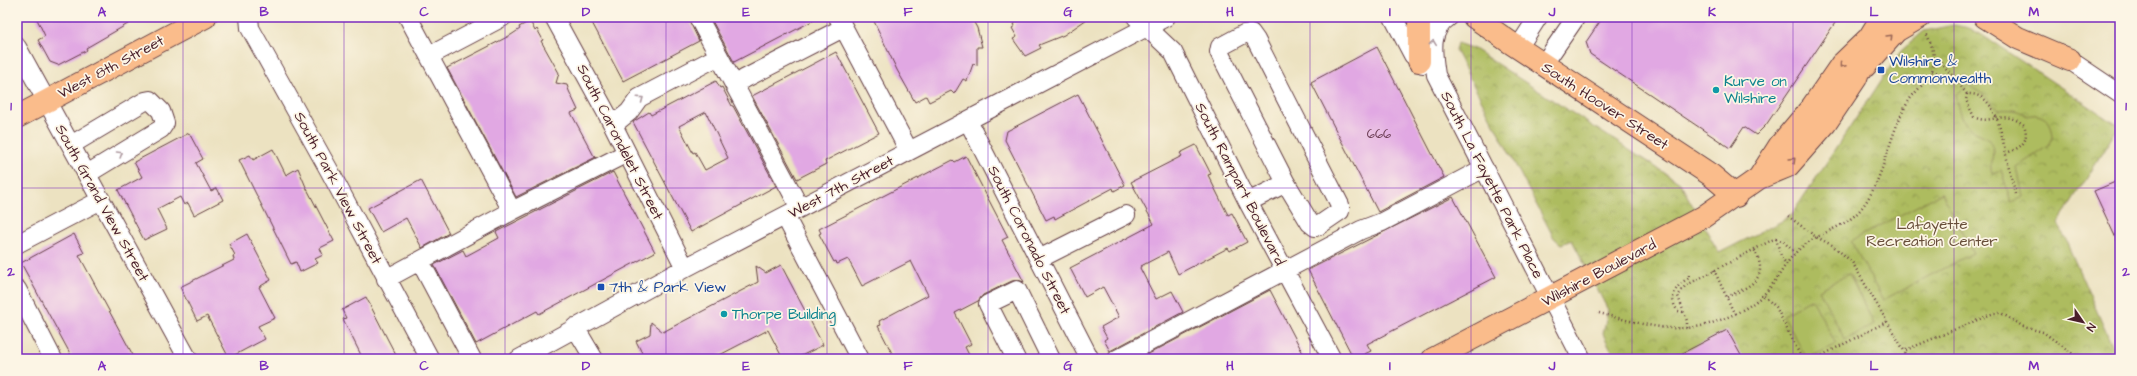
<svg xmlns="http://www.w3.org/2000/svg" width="2137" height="376" viewBox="0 0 2137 376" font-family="'Architects Daughter',sans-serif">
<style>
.park{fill:url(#park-crowns);stroke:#7c6e44}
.garden{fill:#adbc5e;stroke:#7c6e44}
.building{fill:#e1a8e3;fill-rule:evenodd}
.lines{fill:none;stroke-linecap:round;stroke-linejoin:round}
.minor-casing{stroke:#623c42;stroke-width:20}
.major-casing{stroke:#623c42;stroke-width:24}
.path{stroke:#623c42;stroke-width:2.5;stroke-dasharray:1 3;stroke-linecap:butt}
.minor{stroke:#fff;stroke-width:18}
.major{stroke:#fabc8b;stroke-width:22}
.oneway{stroke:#996656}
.oneway2{stroke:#ae9aa0}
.grid{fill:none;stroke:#7b2cbf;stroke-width:1;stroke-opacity:0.55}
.transit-dot{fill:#1a4fb4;stroke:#fcf5e5;stroke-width:1.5}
.culture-dot{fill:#0f9aa8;stroke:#fcf5e5;stroke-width:1.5}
.labels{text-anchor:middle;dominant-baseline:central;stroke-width:3.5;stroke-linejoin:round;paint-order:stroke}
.number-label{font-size:13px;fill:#704159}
.transit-label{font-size:15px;fill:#164399;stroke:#fcf5e5;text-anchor:start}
.street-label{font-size:15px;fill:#4a1f2b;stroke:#fcf5e5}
.culture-label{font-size:15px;fill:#0d838f;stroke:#fcf5e5;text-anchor:start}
.park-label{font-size:15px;fill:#684e3a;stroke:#fcf5e5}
.neatline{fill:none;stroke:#7b2cbf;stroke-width:1.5}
.grid-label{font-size:13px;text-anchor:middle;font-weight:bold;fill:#7b2cbf}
</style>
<defs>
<pattern id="park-crowns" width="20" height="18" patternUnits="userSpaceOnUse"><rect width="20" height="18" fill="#adbc5e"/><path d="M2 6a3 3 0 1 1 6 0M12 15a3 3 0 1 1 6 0" fill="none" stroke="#8f984e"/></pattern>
</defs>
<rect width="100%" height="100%" fill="#fcf5e5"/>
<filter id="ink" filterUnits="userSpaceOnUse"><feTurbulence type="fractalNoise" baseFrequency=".025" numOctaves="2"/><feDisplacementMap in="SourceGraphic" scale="8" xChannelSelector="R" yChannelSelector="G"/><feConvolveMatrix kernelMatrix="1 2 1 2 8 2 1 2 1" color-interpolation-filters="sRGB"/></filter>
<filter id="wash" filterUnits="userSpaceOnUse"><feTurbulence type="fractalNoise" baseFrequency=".012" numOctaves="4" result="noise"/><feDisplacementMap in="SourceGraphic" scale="16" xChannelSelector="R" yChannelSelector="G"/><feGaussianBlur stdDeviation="0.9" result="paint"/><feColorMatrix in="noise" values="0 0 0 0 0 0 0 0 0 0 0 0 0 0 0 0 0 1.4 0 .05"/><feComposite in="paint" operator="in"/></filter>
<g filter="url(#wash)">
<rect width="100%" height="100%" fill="#ece2c1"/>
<!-- park -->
<path class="park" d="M1954 25 1969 28 1982 35 2119 126 2058 223 2118 359H1616L1603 334 1608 310 1572 240 1561 244 1554 238 1455 50 1457 43 1474 49 1680 183 1719 253 1784 220 1792 214 1901 51 1924 31Z"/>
<!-- garden -->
<path class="garden" d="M1968 85 1984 95 1998 110C2010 109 2017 109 2027 116 2043 111 2053 123 2053 138L2048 146 2017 167 2023 197 2011 202 2001 170 1993 173C1989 161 1996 153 1991 143 1986 134 1975 134 1968 127 1961 119 1959 106 1956 95Z
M1942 193 1973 253 1883 300 1851 241Z
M1849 274 1874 324 1845 340 1819 290Z
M1812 299 1836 344 1807 359 1783 315Z"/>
<g id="blocks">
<!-- building -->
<path class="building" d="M36 17H140L86 48 87 50 58 65 50 62 38 40 45 36Z
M589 17H688L699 41 623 81Z
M710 17H820L734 62Z
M872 17H971L977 28 982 47H977V65L973 64 967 81 963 79 954 94 951 91 929 102 926 96 915 102 897 70Z
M1024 17H1090L1064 35 1039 45 1041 48 1025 56 1013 39 1017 37 1012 28 1015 26 1014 24Z
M1603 17H1839L1766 125 1756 135 1744 127 1730 148 1590 54 1586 42Z
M530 21 535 31 537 29 543 40 541 41 559 73 556 83 567 85 569 91 578 110 571 113 594 156 596 157 516 197 447 68 511 35 520 29 519 27Z
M1377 47 1444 177 1378 212 1311 82Z
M836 52 879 133 825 161 826 164 797 179 752 96Z
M716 81 720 88 722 87 732 106H733L776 186 691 232 633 122 649 112 651 115ZM706 112 728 158 705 170 695 152 693 153 679 126Z
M1078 94 1125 185 1114 191 1113 188 1055 219 1054 216 1046 220 1005 140 1007 131Z
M189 133 203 159 196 163 211 191 217 188 223 200 194 215 188 203 184 205 180 197 157 209 167 229 144 240 118 190 142 177 134 162Z
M1196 145 1211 174 1208 175 1228 215 1232 213 1247 242 1230 251 1228 248 1178 274 1168 252 1141 266 1140 268 1156 299 1172 291 1183 312 1110 351 1104 340 1107 338 1101 327 1119 317 1103 287 1085 297 1070 268 1154 224 1131 182 1182 156 1180 153Z
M273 149 286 175 298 168 306 187 334 241 320 248 323 255 315 259 318 263 300 272 296 262 291 264 239 160 250 155 253 160Z
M966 156 1008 237 1002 240 1024 282 1018 280 1012 281 983 295 978 301 955 313 971 344 965 347 971 359H895L878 326 881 325 879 321 928 295 911 261 862 286 848 259 837 264 836 261 834 262 819 234 821 233 819 229 953 160 955 162Z
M613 172 655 252 539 314 537 311 476 344 434 265 463 250 466 256 499 238 496 232Z
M421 180 449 233 422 248 406 218 381 232 368 208Z
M2120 180V247L2094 191Z
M1453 197 1496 277 1367 344 1371 351 1354 359 1308 270Z
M74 234 84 253 79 255 135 359H73L21 263Z
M247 234 271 280 259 287 275 318 258 326 265 339 229 358 207 316 197 321 180 287 234 260 233 256 235 255 229 244Z
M781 265 823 345 795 359H783L768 330 712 359H645L636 341 650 334 651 322 663 332 758 282 756 266 766 273Z
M1270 290 1306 359H1139Z
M366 297 388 340 398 359H363L343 319 346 318 342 310Z
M1727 330 1743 359H1671Z"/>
</g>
</g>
<g filter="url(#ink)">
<use href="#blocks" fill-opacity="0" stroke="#623c42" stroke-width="1"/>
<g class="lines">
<defs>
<path id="minor" d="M249 17 250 28 329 170 430 359
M408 17 512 211
M554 17 613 125 685 268
M698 17 800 208
M838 17 909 151
M1136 17 1173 52 1248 202 1332 359
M1393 17 1413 55 1423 64
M1449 17C1428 31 1433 53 1436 75L1582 359
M1251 33 1256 40 1340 205V211L1318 226 1315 227 1310 223 1286 183 1219 52 1220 47 1244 34Z
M17 47 188 359
M1518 48 1538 17
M2059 53 2120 94
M429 56 503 17
M1543 65 1576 17
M744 79 843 28
M968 121 1090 359
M613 125 629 112 639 98 719 56
M71 145 145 101 150 100 161 111 165 123 161 129 87 174
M1248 202 1286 183
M785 216 860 359
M17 244 101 200
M1039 259 1126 215
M420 261 472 359
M386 279 512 211 627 153
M17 289 53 359
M575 327 594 359
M519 359 685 268 1166 17
M1016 359 988 304 1017 290 1051 359
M1117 359 1361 230 1382 222 1484 168"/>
<path id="major" d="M1474 17 1508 41 1711 175 1736 196
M1985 17 2018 38 2070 60
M1419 61V21L1422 17
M1865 66 1896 31 1920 17
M17 117 205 17
M1759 178 1780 145 1812 107 1841 65 1869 38 1882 17
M1433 359 1703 217 1759 178 1788 166 1825 124 1856 78 1869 38"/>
</defs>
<!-- minor casing -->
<use href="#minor" class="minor-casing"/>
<!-- major casing -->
<use href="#major" class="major-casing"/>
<!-- path -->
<path class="path" d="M1934 58 1940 61 1967 94C1999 92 2002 142 2008 163 2010 174 2013 184 2016 194
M1932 71 1952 77
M1967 94 1966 100 1974 117C1992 126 2002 108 2024 125 2030 142 2021 148 2006 153
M1788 216 1816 237 1832 245 1852 262 1909 359
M1776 239 1783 241 1795 253
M1714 270 1734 313
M1764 296 1776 307 1802 359
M1727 297C1752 285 1770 279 1754 249
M1683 312 1678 311C1667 298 1676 285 1689 278V268
M1599 313C1636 322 1674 336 1712 323 1735 315 1757 305 1772 285 1782 272 1788 258 1802 247 1819 232 1845 228 1860 210 1885 180 1888 135 1908 102 1914 92 1928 81 1932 71 1937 58 1932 45 1926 33
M1687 328V321L1678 296 1685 286 1772 240 1776 239 1782 259 1786 263
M1906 350 1994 313H2001L2024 327 2043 332 2080 359
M1815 359 1888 321"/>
<!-- minor -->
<use href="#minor" class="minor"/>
<!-- major -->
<use href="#major" class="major"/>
</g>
<!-- one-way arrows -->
<defs><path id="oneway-chevron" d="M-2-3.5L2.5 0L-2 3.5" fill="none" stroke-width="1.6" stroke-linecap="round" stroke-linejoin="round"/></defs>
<g class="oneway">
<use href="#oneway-chevron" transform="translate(1890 37) rotate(-46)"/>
<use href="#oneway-chevron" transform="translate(1842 65) rotate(130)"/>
<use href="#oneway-chevron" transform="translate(1793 160) rotate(-45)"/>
</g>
<g class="oneway2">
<use href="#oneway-chevron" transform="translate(1433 43) rotate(-84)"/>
<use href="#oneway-chevron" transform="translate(641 99) rotate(-37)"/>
<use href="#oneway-chevron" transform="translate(120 154) rotate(-31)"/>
</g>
</g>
<!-- grid -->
<path class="grid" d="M183 17V359M344 17V359M505 17V359M666 17V359M827 17V359M988 17V359M1149 17V359M1310 17V359M1471 17V359M1632 17V359M1793 17V359M1954 17V359M17 188H2120"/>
<!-- markers -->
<g class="transit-dot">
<rect x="1877" y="66" width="8" height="8" rx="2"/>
<rect x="597" y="283" width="8" height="8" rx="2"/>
</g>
<g class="culture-dot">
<circle cx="1716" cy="90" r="4"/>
<circle cx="724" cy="314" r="4"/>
</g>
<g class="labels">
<!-- number labels -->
<g class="number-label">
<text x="1379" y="134">666</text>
</g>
<!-- transit labels -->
<g class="transit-label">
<text x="1889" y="61">Wilshire &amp;<tspan x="1889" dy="17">Commonwealth</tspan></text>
<text x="609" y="287">7th &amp; Park View</text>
</g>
<!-- street labels -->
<g class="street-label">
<text transform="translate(111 67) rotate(-28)">West 8th Street</text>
<text transform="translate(1605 106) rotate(33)">South Hoover Street</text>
<text transform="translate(620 142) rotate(63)">South Carondelet Street</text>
<text transform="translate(1240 184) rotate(63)">South Rampart Boulevard</text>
<text transform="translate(1492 185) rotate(63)">South La Fayette Park Place</text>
<text transform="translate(841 187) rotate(-28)">West 7th Street</text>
<text transform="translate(338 188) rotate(62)">South Park View Street</text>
<text transform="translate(102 203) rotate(61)">South Grand View Street</text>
<text transform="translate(1029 240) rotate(63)">South Coronado Street</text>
<text transform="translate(1599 273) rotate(-28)">Wilshire Boulevard</text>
</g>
<!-- culture labels -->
<g class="culture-label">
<text x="1724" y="81">Kurve on<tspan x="1724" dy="17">Wilshire</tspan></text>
<text x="732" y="314">Thorpe Building</text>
</g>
<!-- park labels -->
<g class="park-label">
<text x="1932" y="224">Lafayette<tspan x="1932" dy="17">Recreation Center</tspan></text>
</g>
</g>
<!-- margin -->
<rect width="2137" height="376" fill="none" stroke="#fcf5e5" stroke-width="44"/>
<!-- north arrow -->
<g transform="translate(2083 322) rotate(124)" stroke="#fcf5e5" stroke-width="3" paint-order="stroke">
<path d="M0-3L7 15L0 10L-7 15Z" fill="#4a1f2b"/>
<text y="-6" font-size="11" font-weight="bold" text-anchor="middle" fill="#4a1f2b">N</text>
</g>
<rect x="22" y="22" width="2093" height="332" class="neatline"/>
<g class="grid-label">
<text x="102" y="16">A</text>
<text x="264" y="16">B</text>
<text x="424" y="16">C</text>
<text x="586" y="16">D</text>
<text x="746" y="16">E</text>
<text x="908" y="16">F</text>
<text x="1068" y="16">G</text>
<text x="1230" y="16">H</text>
<text x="1390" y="16">I</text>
<text x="1552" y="16">J</text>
<text x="1712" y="16">K</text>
<text x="1874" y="16">L</text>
<text x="2034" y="16">M</text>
<text x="11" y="110">1</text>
<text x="2126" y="110">1</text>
<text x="11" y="276">2</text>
<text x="2126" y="276">2</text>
<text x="102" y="370">A</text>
<text x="264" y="370">B</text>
<text x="424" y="370">C</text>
<text x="586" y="370">D</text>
<text x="746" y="370">E</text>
<text x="908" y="370">F</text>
<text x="1068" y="370">G</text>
<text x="1230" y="370">H</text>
<text x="1390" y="370">I</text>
<text x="1552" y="370">J</text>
<text x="1712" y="370">K</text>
<text x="1874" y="370">L</text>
<text x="2034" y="370">M</text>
</g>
</svg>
